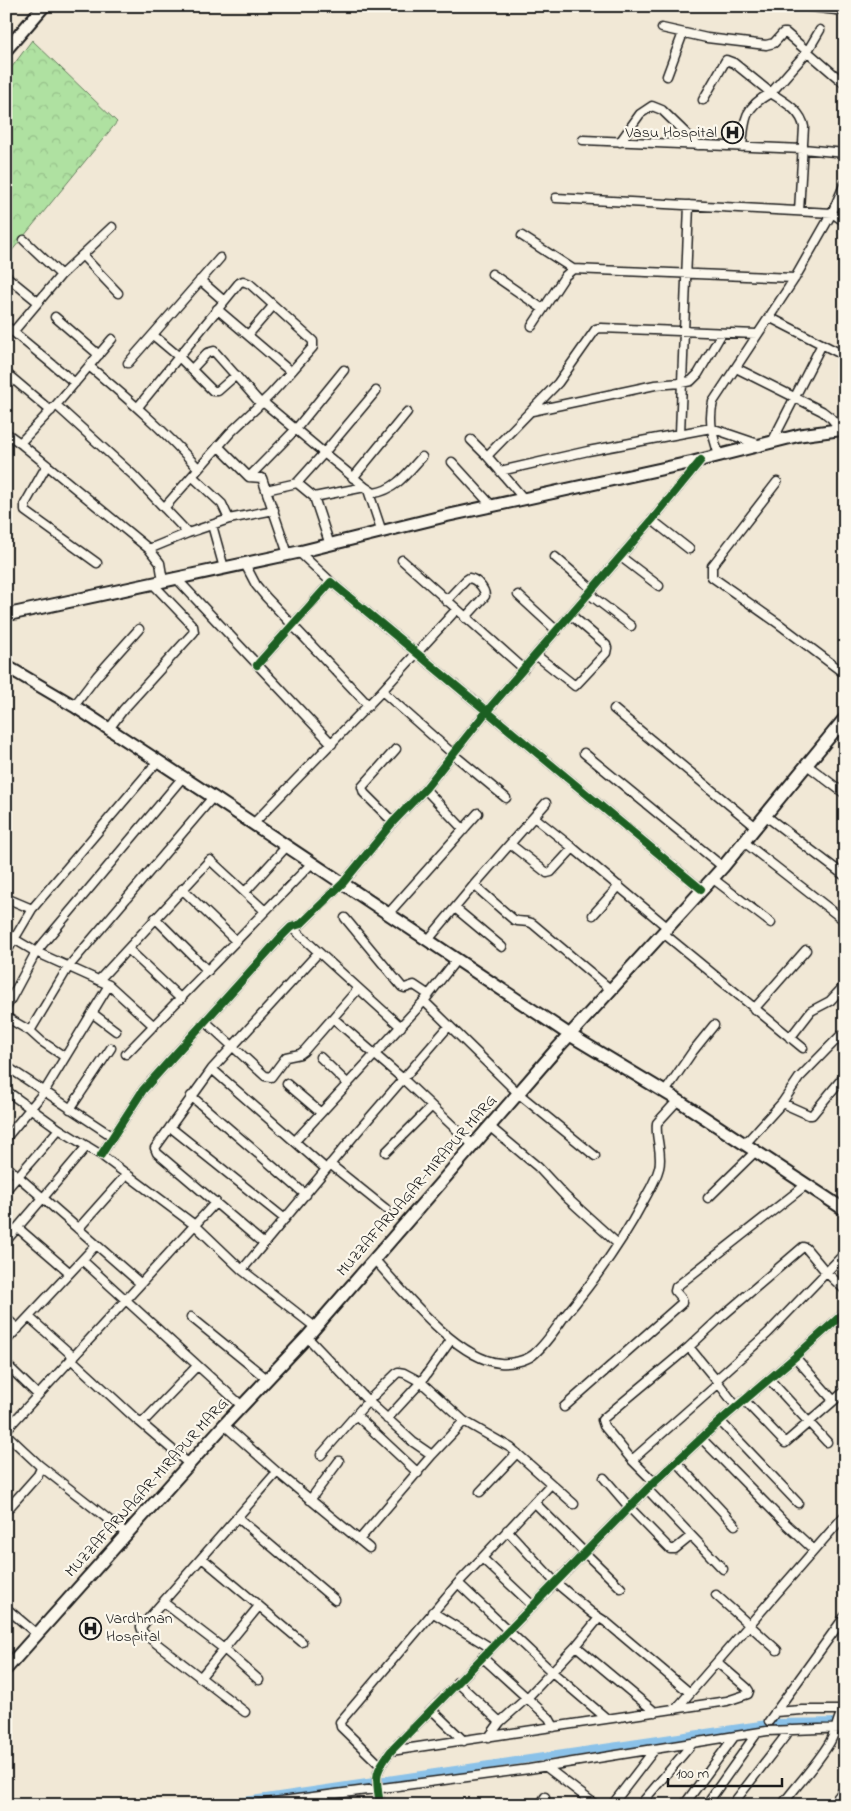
<svg xmlns="http://www.w3.org/2000/svg" width="851" height="1811" viewBox="0 0 851 1811" font-family="'Indie Flower',sans-serif">
<style>
.park{fill:url(#park-crowns);stroke:#667e5e}
.lines{fill:none;stroke-linecap:round;stroke-linejoin:round}
.canal{stroke:#8bc2e9;stroke-width:8}
.minor-casing{stroke:#1c1c1c;stroke-width:11}
.secondary-casing{stroke:#1c1c1c;stroke-width:15}
.minor{stroke:#fbf7ec;stroke-width:8}
.secondary{stroke:#fbf7ec;stroke-width:11}
.cycleway-casing{stroke:#fbf7ec;stroke-width:11}
.cycleway{stroke:#1b5e20;stroke-width:8}
.labels{text-anchor:middle;dominant-baseline:central;stroke-width:4.5;stroke-linejoin:round;paint-order:stroke}
.poi-label{font-size:16px;fill:#1c1c1c;stroke:#fbf7ec;text-anchor:end}
.street-label{font-size:16px;fill:#1c1c1c;stroke:#fbf7ec}
</style>
<defs>
<pattern id="park-crowns" width="20" height="18" patternUnits="userSpaceOnUse" patternTransform="scale(1.25)"><rect width="20" height="18" fill="#afe1a1"/><path d="M2 6a3 3 0 1 1 6 0M12 15a3 3 0 1 1 6 0" fill="none" stroke="#96c08a"/></pattern>
</defs>
<rect width="100%" height="100%" fill="#f1e8d6"/>
<filter id="ink" filterUnits="userSpaceOnUse"><feTurbulence type="fractalNoise" baseFrequency=".02" numOctaves="2"/><feDisplacementMap in="SourceGraphic" scale="10" xChannelSelector="R" yChannelSelector="G"/><feConvolveMatrix kernelMatrix="1 2 1 2 8 2 1 2 1" color-interpolation-filters="sRGB"/></filter>
<g filter="url(#ink)">
<!-- park -->
<path class="park" d="M32 40 117 122 6 258V75Z"/>
<g class="lines">
<!-- canal -->
<path class="canal" d="M218 1805 773 1723 845 1722"/>
<defs>
<path id="minor" d="M802 6 845 11
M662 28 707 38 766 45 774 43 783 33H786L845 84
M667 76 683 33
M703 100 726 60 734 63 771 93 807 52 820 30
M583 140 803 149 845 153
M620 142 640 114 652 106 662 110 698 145
M742 147C744 119 745 106 771 93 784 102 801 110 804 127L799 211
M556 198 832 213 845 222
M522 236 573 269
M24 240 61 275
M82 255 118 293
M492 274 543 309
M6 276 38 302
M200 280 224 301
M217 309 291 372
M55 317 99 355
M769 317 845 356
M6 326 75 383
M532 326 565 276 573 269 795 278
M13 332 61 275 112 227
M153 335 178 356 213 391H218L236 375
M248 335 273 306
M128 363 220 258
M89 366C127 398 164 430 198 468
M736 368 822 411 831 418 840 429
M192 369 207 353 214 351 261 404
M6 373 51 411
M263 402 324 453 376 391
M56 405 133 475 188 533 229 519 274 510
M138 407 239 283 243 281 250 284 313 341V347L291 372 270 395 230 433 164 508
M532 411 655 385 681 383 691 381 698 374 722 333
M680 433 689 205
M6 440 9 435 20 443 149 549 160 563 163 581
M471 440 487 456
M772 442 822 344
M20 443 56 405 112 339
M218 446 249 477 262 478 266 490 297 483 314 497 365 487 374 493C396 490 408 472 422 457
M719 455C713 437 708 421 713 402L795 278 832 213 845 183
M452 462 492 506
M47 465 25 504V511L97 563
M500 471 588 451 711 428 761 445
M192 476 222 504 229 519
M249 477 296 429 344 370
M353 478 407 412
M777 482 716 561 712 566V577L779 624 845 674
M297 483 324 453 365 487
M266 490 288 554
M368 490 382 532
M314 497 330 545
M524 499 487 456 558 383 596 329 601 328 757 334
M652 520 689 549
M212 525 224 568
M149 549 188 533
M299 552 331 582
M555 557 593 590
M621 557 659 586
M402 560 524 669
M245 564 256 585 266 597 369 706
M176 578 332 744
M589 594 631 626
M518 595 557 631
M446 601 466 580 469 578C476 579 485 588 485 596L465 618
M536 655 575 686 606 653 607 648 606 645 571 615
M257 665 331 582 701 889
M382 691 453 754 506 798
M74 706 97 676 139 629
M614 709 756 827
M109 729 123 710 194 632 193 626 152 583
M584 753 723 867
M807 765 845 794
M425 789 464 830
M766 816 845 876
M393 822 364 793 362 787 396 749
M253 824 382 691 456 610
M744 842 845 921
M510 844 547 873 551 872 573 848 534 817
M573 848 667 927
M712 878 771 923
M474 885 546 803
M182 889 236 941
M245 892 287 846
M6 898 32 909
M455 908 502 947
M388 914 478 813
M593 915 619 886
M155 918 208 971
M345 918 402 987 405 988 414 985 429 995
M291 927 401 1027
M662 932 803 1048
M14 939 36 952 109 985 154 1026
M428 940 474 885 514 920C521 923 527 920 533 924L610 989
M128 949 181 999
M6 953 32 909 158 761
M99 980 210 860 265 911
M424 1001 519 1094 595 1156
M6 1008 36 952 183 777
M754 1009 806 950
M92 1013 116 1031
M6 1017 30 1031 41 1041 65 1057
M333 1018 403 1079 473 1145
M206 1022 265 1076 271 1077 286 1057 300 1054 304 1051 358 989
M30 1031 69 966 213 797
M790 1038 811 1011 830 1001 845 985
M126 1054 312 863
M320 1057 348 1084
M6 1066 112 1136
M212 1069 326 1169
M287 1084 321 1113
M665 1092 693 1051 714 1025
M6 1094 8 1092 59 1129 101 1155 196 1226 242 1270
M191 1096 306 1195
M782 1103 799 1078 840 1036
M70 1109 111 1048
M489 1126 538 1167 565 1196 618 1244
M170 1127 285 1219
M6 1138 44 1092 109 985
M295 1141 424 1001 457 959
M745 1144 782 1103 809 1115H812L845 1075
M87 1146 43 1198 140 1283
M386 1152 431 1107
M101 1155 143 1090 282 936 291 927 301 924 343 883 393 822 425 789 487 711 652 520 701 460
M330 1164 386 1209
M6 1166 43 1198 6 1241
M6 1190 59 1129
M708 1198 756 1151
M18 1228 69 1272
M78 1229 127 1174
M264 1244 157 1153 155 1148 212 1069 318 953
M374 1259C403 1291 456 1359 500 1363 510 1364 525 1361 533 1355 545 1345 555 1330 564 1317 594 1281 621 1244 643 1202 649 1191 656 1180 659 1168 663 1153 655 1138 657 1123L678 1100
M82 1260 242 1406
M29 1317 74 1357
M191 1317 267 1379
M6 1318 18 1329
M315 1327 242 1270 358 1131 449 1026
M307 1337 368 1401 321 1455
M6 1341 96 1245
M689 1347 720 1318 803 1247 806 1248 826 1272 845 1290
M795 1357 833 1400
M71 1359 136 1419 140 1422 146 1419 197 1366
M6 1364 38 1395
M769 1379 827 1442
M744 1400 785 1443 845 1391
M736 1406 716 1380 768 1333 845 1253
M564 1407 682 1303V1299L675 1291 676 1287 807 1184
M356 1415 418 1473
M387 1419 421 1382 451 1340
M720 1421 798 1503
M140 1422 189 1464
M224 1425 277 1472 369 1548
M6 1430 216 1202
M6 1434 39 1465 41 1468 38 1475 6 1511
M701 1438 784 1522 814 1550
M432 1455 413 1442 368 1401 398 1372 404 1373 421 1382 464 1421 511 1448 574 1504
M632 1460 604 1426 602 1420 604 1418 689 1347 716 1380
M676 1462 735 1525
M39 1465 127 1534
M604 1478 629 1507 670 1549H675L691 1536
M654 1482 632 1460 718 1384
M647 1489 723 1569
M480 1492 517 1453
M310 1500 339 1461
M534 1502 584 1552 621 1588
M237 1517 335 1600
M507 1530 555 1582 592 1613 606 1622 690 1693
M359 1540 432 1455 464 1421
M202 1558 302 1642
M458 1583 552 1672 606 1718
M716 1595 777 1650
M163 1602 224 1649 259 1680
M533 1606 482 1558 551 1484
M6 1608 38 1635
M432 1612 491 1648
M599 1618 576 1646 655 1712
M482 1657 549 1718 554 1727
M200 1678 259 1606
M457 1682 500 1722
M676 1709 845 1515
M432 1710 464 1741
M245 1712 143 1633 141 1627 277 1472
M775 1712 802 1710H845
M769 1721 845 1616
M489 1737 500 1722 528 1697 576 1646
M391 1751 727 1701 748 1694 749 1691 747 1688 717 1662
M380 1765 341 1727 340 1722 458 1583 482 1558
M545 1766 596 1805
M251 1805 529 1769 767 1731 845 1728
M380 1805C376 1776 373 1774 391 1751L647 1489 720 1421 795 1357 845 1312
M540 1805 545 1797
M612 1805 655 1749
M640 1805 692 1744
M684 1805 734 1737
M706 1805 757 1733
M732 1805 790 1730
M782 1805C797 1785 818 1763 830 1742 837 1730 837 1717 845 1706
M832 1805 845 1788"/>
<path id="secondary" d="M6 50 44 6
M6 615 299 552 445 516 693 462 800 435 845 429
M6 666 74 706 213 797 570 1035 673 1097 845 1210
M6 1669 224 1425 307 1337 554 1052 723 867 845 718"/>
</defs>
<!-- minor casing -->
<use href="#minor" class="minor-casing"/>
<!-- secondary casing -->
<use href="#secondary" class="secondary-casing"/>
<!-- minor -->
<use href="#minor" class="minor"/>
<!-- secondary -->
<use href="#secondary" class="secondary"/>
<defs>
<path id="cycleway" d="M257 665 331 582 701 889
M101 1155 143 1090 282 936 291 927 301 924 343 883 393 822 425 789 487 711 652 520 701 460
M380 1805C376 1776 373 1774 391 1751L647 1489 720 1421 795 1357 845 1312"/>
</defs>
<!-- cycleway casing -->
<use href="#cycleway" class="cycleway-casing"/>
<!-- cycleway -->
<use href="#cycleway" class="cycleway"/>
</g>
</g>
<!-- icons -->
<defs>
<symbol id="hospital-ring" viewBox="-11 -11 22 22"><circle r="9.5" fill="#fbf7ec" stroke="#1c1c1c" stroke-width="1.5"/><path d="M-5-5h3v3.5h4V-5h3V5h-3V1.5h-4V5h-3Z" fill="#1c1c1c"/></symbol>
</defs>
<g fill-rule="evenodd">
<use href="#hospital-ring" x="720" y="120" width="25" height="25"/>
<use href="#hospital-ring" x="78" y="1616" width="25" height="25"/>
</g>
<g class="labels">
<!-- poi labels -->
<g class="poi-label">
<text x="717" y="133">Vasu Hospital</text>
<text x="106" y="1619" text-anchor="start">Vardhman<tspan x="106" dy="18">Hospital</tspan></text>
</g>
<!-- street labels -->
<g class="street-label">
<text transform="translate(417 1186) rotate(-49)">MUZZAFARNAGAR-MIRAPUR MARG</text>
<text transform="translate(147 1488) rotate(-48)">MUZZAFARNAGAR-MIRAPUR MARG</text>
</g>
</g>
<!-- margin -->
<rect width="851" height="1811" fill="none" stroke="#fbf7ec" stroke-width="25"/>
<rect x="12" y="12" width="826" height="1786" fill="none" stroke="#1c1c1c" stroke-width="2" filter="url(#ink)"/>
<!-- scale -->
<path d="M668 1778v8h114v-8" fill="none" stroke="#1c1c1c" stroke-width="2.5"/>
<text x="676" y="1778" font-size="15" fill="#1c1c1c" stroke="#fbf7ec" stroke-width="4" paint-order="stroke">100 m</text>
</svg>
